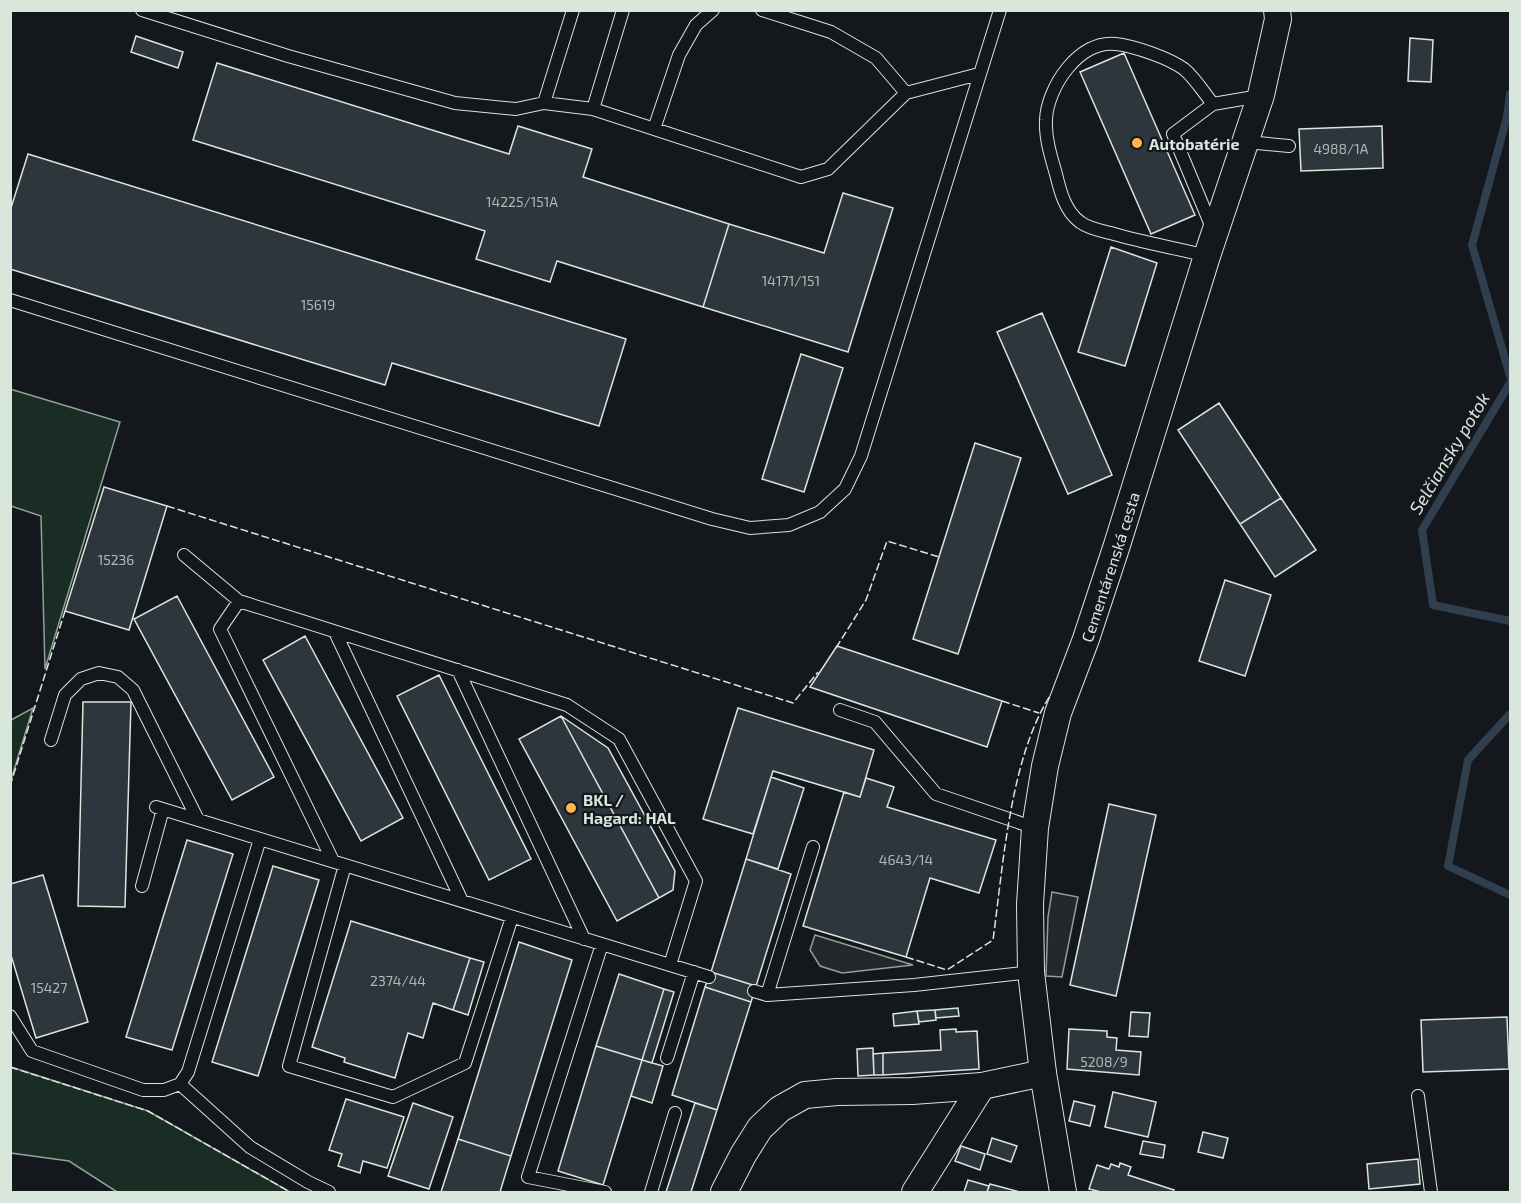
<svg xmlns="http://www.w3.org/2000/svg" width="1521" height="1203" viewBox="0 0 1521 1203" font-family="'Exo 2',sans-serif">
<style>
.green{fill:#1a2d24;stroke:#939e99;stroke-width:1.5}
.parking{fill:#24282b;stroke:#939e99;stroke-width:1.5}
.lines{fill:none;stroke-linecap:round;stroke-linejoin:round}
.stream{stroke:#2f3f4d;stroke-width:8}
.building{fill:#2c363c;stroke:#d8e6dc;stroke-width:1.5}
.lane-casing{stroke:#d8e6dc;stroke-width:14}
.street-casing{stroke:#d8e6dc;stroke-width:28}
.lane{stroke:#14181c;stroke-width:12}
.street{stroke:#14181c;stroke-width:26}
.fence{stroke:#d8e6dc;stroke-width:1.5;stroke-dasharray:8 3;stroke-linecap:butt}
.poi-dot{fill:#ffb74d;stroke:#14181c;stroke-width:2}
.labels{text-anchor:middle;dominant-baseline:central;stroke-width:4.5;stroke-linejoin:round;paint-order:stroke}
.number-label{font-size:14px;fill:#adbab4}
.poi-label{font-size:16px;font-weight:bold;fill:#d8e6dc;stroke:#14181c;text-anchor:start}
.street-label{font-size:16px;fill:#d8e6dc;stroke:#14181c}
.water-label{font-size:18px;font-style:italic;fill:#d8e6dc;stroke:#14181c}
</style>
<rect width="100%" height="100%" fill="#14181c"/>
<!-- green -->
<path class="green" d="M10 389 120 422 45 669 41 516 11 506Z
M33 708 11 780V720Z
M11 1067 148 1111 290 1192H117L69 1161 11 1153Z"/>
<!-- parking -->
<path class="parking" d="M1052 892 1078 897 1062 977 1046 976 1048 917Z
M815 935 913 965 842 973 820 966 810 950Z"/>
<g class="lines">
<!-- stream -->
<path class="stream" d="M1510 94 1507 117 1472 245 1510 376
M1510 383 1422 530 1433 605 1510 621
M1510 714 1468 760 1448 866 1510 895"/>
</g>
<!-- building -->
<path class="building" d="M136 36 183 52 178 68 131 52Z
M1410 38 1433 40 1431 82 1408 81Z
M1124 53 1195 215 1151 234 1080 72Z
M217 63 509 154 518 126 592 149 583 177 729 224 703 307 557 261 550 282 476 259 485 231 193 140Z
M1382 126 1383 168 1301 171 1299 129Z
M28 154 626 339 599 426 392 363 385 385 10 269V211Z
M843 193 893 208 848 352 703 307 729 224 824 253Z
M1111 247 1157 263 1125 366 1078 352Z
M1042 313 1112 475 1068 494 997 332Z
M801 354 843 368 804 492 762 479Z
M1219 403 1281 498 1240 524 1178 430Z
M975 443 1021 458 958 654 913 639Z
M104 487 167 506 129 630 65 611Z
M1281 498 1316 550 1275 577 1240 524Z
M1225 580 1271 595 1245 676 1199 661Z
M177 596 274 777 232 800 134 619Z
M305 636 403 818 361 841 263 660Z
M837 646 1002 701 987 747 810 687Z
M439 675 531 859 489 880 397 696Z
M83 702H131L125 907 78 906Z
M738 708 874 750 860 797 773 771 753 834 703 819Z
M561 716 608 748 675 871 673 890 659 898Z
M561 716 659 898 617 921 519 739Z
M771 777 804 788 778 869 746 859Z
M866 778 894 787 887 807 996 840 979 893 930 878 906 957 803 926 844 792 860 797Z
M1109 804 1156 815 1116 996 1070 985Z
M187 840 233 854 172 1050 126 1037Z
M746 859 791 874 756 986 711 972Z
M273 866 319 880 258 1076 212 1062Z
M43 875 88 1022 36 1038 10 952V884Z
M351 921 470 958 453 1010 433 1003 423 1038 408 1033 395 1078 344 1062 345 1058 312 1047Z
M519 942 572 960 511 1156 458 1139Z
M470 958 484 962 468 1015 453 1010Z
M711 972 756 986 751 1002 705 987Z
M619 974 664 989 642 1060 596 1046Z
M705 987 751 1002 717 1110 672 1095Z
M664 989 674 992 652 1063 642 1060Z
M958 1008 959 1016 936 1018 935 1010Z
M935 1010 936 1020 919 1022 917 1011Z
M917 1011 919 1024 894 1026 893 1014Z
M1131 1012 1150 1013 1148 1037 1129 1036Z
M1507 1017 1509 1069 1423 1072 1421 1020Z
M956 1029V1032L977 1031 979 1069 883 1075V1053L941 1050 940 1030Z
M1069 1029 1107 1031V1037L1117 1038 1116 1050 1141 1052 1139 1075 1067 1069Z
M596 1046 642 1060 603 1185 558 1171Z
M873 1048 874 1075 858 1076 857 1049Z
M883 1053V1075H874L873 1054Z
M642 1060 663 1066 652 1103 631 1096Z
M1113 1092 1156 1102 1148 1137 1105 1127Z
M346 1099 404 1117 387 1168 363 1161 360 1173 338 1166 342 1154 329 1150Z
M1074 1101 1095 1106 1090 1126 1069 1121Z
M413 1103 453 1117 429 1189 388 1176Z
M695 1103 717 1110 691 1192H666Z
M1203 1132 1228 1138 1223 1158 1198 1152Z
M992 1138 1017 1146 1011 1162 987 1154Z
M458 1139 511 1156 500 1192H507H441Z
M1143 1141 1165 1145 1163 1158 1140 1154Z
M961 1146 985 1154 980 1170 955 1161Z
M1418 1159 1420 1184 1369 1189 1367 1164Z
M1120 1163 1131 1167 1128 1175 1174 1190 1173 1192H1101L1089 1189 1097 1165 1109 1169 1111 1164 1119 1167Z
M968 1180 989 1186 987 1192H964Z
M990 1184 1020 1192H987Z"/>
<g class="lines">
<defs>
<path id="lane" d="M142 10 288 56 455 103 516 109 544 103 573 10
M762 10 831 32 876 58 906 93
M544 103 593 109 623 10
M593 109 801 177 828 169 906 93 979 74
M654 129 679 55 696 25 713 10
M1247 142 1289 146
M1213 230 1173 134 1213 104 1260 96
M1207 256C1176 248 1145 243 1114 234 1103 231 1089 229 1080 222 1065 211 1060 191 1056 174 1051 157 1045 138 1046 120 1047 88 1079 39 1116 44 1134 46 1169 58 1184 69 1195 78 1204 93 1213 104
M10 300 712 519 750 528 789 525 820 512 845 489 861 456 1000 10
M184 555 239 601
M335 632 462 901
M458 670 584 939
M840 710 875 722 936 794 1035 828
M51 740 65 695 81 679 99 673 118 677 133 690 198 820
M156 807 709 977
M333 861 220 629 239 601 567 705 619 739 696 881 670 965
M345 865 289 1066 393 1097 465 1063 512 917
M142 886 163 809
M602 944 528 1177 605 1192
M754 991 767 995 914 985 1031 972
M767 995 813 847
M10 1016 32 1051 143 1090H164L180 1084 188 1072 260 839
M667 1058 694 972
M180 1084 250 1147 308 1182 329 1192
M1418 1096 1431 1192
M651 1192 675 1113"/>
<g id="street">
<path d="M724 1192 743 1155 760 1128 780 1109 805 1095 837 1092 912 1091 982 1086 1043 1073"/>
<path d="M915 1192 982 1086"/>
<path id="s1" d="M1063 1192 1043 1073 1031 972 1030 904 1035 828 1045 766 1058 713 1086 639 1117 545 1207 256 1261 95 1278 19 1277 10"/>
</g>
</defs>
<!-- lane casing -->
<use href="#lane" class="lane-casing"/>
<!-- street casing -->
<use href="#street" class="street-casing"/>
<!-- lane -->
<use href="#lane" class="lane"/>
<!-- street -->
<use href="#street" class="street"/>
<!-- fence -->
<path class="fence" d="M167 506 793 703 818 672
M836 648 866 600 887 541 939 557
M1002 701 1039 713
M10 786 65 611
M906 957 947 970 993 940C1003 867 1010 758 1050 696
M10 1067 148 1111 290 1192"/>
</g>
<!-- markers -->
<g class="poi-dot">
<circle cx="1137" cy="143" r="6"/>
<circle cx="571" cy="808" r="6"/>
</g>
<g class="labels">
<!-- number labels -->
<g class="number-label">
<text x="1341" y="148">4988/1A</text>
<text x="522" y="201">14225/151A</text>
<text x="791" y="280">14171/151</text>
<text x="318" y="304">15619</text>
<text x="116" y="559">15236</text>
<text x="906" y="859">4643/14</text>
<text x="398" y="980">2374/44</text>
<text x="49" y="987">15427</text>
<text x="1104" y="1061">5208/9</text>
</g>
<!-- poi labels -->
<g class="poi-label">
<text x="1149" y="143">Autobatérie</text>
<text x="583" y="799">BKL /<tspan x="583" dy="18">Hagard: HAL</tspan></text>
</g>
<!-- street labels -->
<g class="street-label">
<text stroke="none"><textPath href="#s1" startOffset="639">Cementárenská cesta</textPath></text>
</g>
<!-- water labels -->
<g class="water-label">
<text transform="translate(1449 453) rotate(-59)">Selčiansky potok</text>
</g>
</g>
<!-- border -->
<rect width="1521" height="1203" fill="none" stroke="#d8e6dc" stroke-width="24"/>
</svg>
